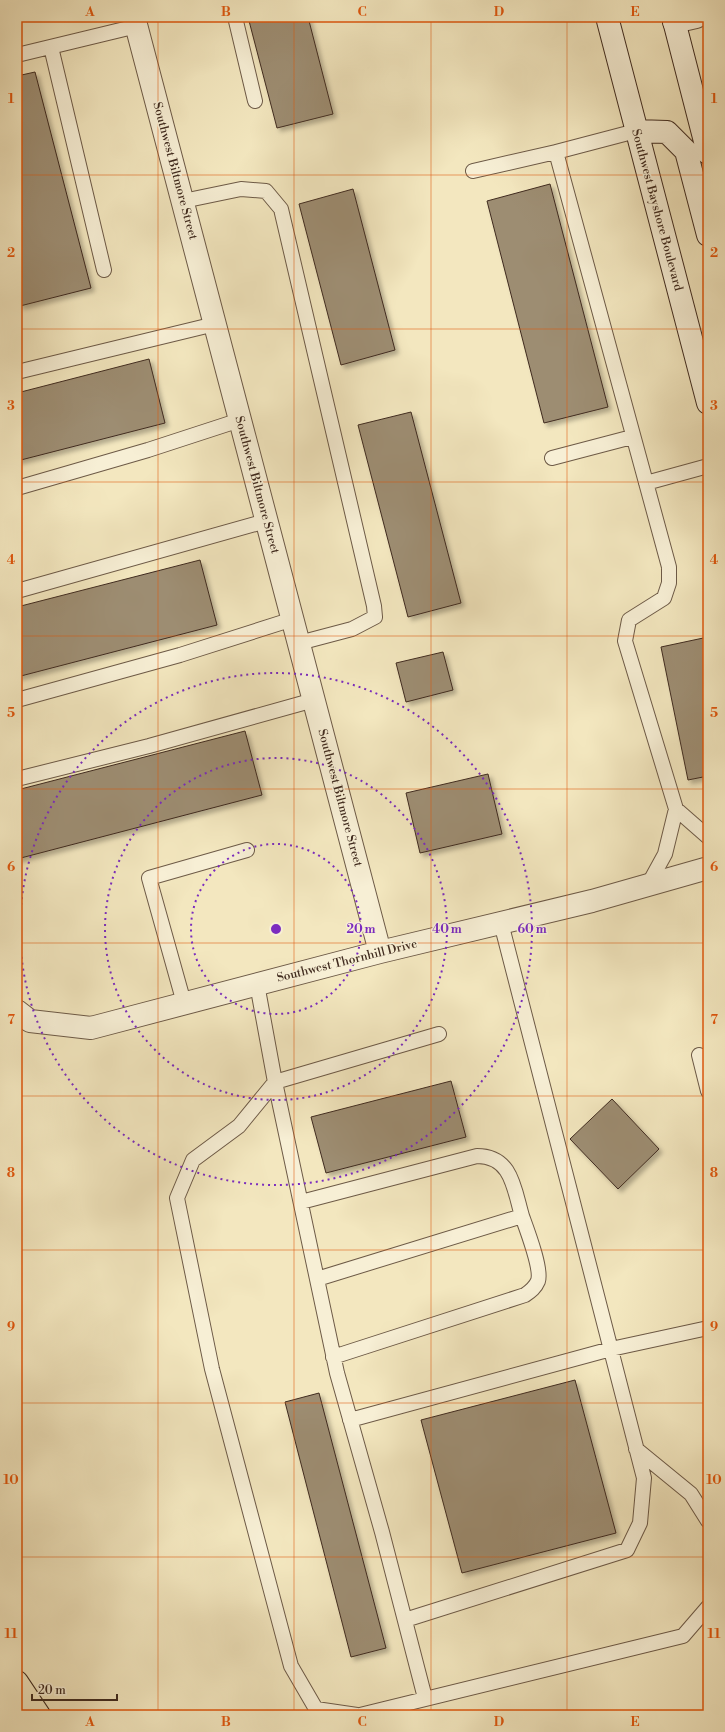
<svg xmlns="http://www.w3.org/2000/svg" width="725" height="1732" viewBox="0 0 725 1732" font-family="'Libre Bodoni',serif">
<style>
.building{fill:#9d8d72;stroke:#402b1f;filter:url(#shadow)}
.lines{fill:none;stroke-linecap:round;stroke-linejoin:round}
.lane-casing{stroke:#6d5a47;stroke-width:16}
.street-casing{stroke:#6d5a47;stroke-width:24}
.secondary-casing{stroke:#402b1f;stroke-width:24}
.highway-casing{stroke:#402b1f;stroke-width:24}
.lane{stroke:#f7efd5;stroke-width:14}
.street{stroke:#f7efd5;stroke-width:22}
.secondary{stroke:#f7efd5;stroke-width:22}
.highway{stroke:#f3e7bf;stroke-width:22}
.grid{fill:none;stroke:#e0570d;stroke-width:1;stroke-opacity:0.55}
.ring{fill:none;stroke:#7b2cbf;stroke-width:2;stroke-dasharray:2 4}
.labels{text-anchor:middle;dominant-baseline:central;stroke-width:3;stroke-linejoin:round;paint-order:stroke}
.street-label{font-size:12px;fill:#402b1f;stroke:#f7efd5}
.centre{fill:#7b2cbf;stroke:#f7efd5;stroke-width:2}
.ring-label{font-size:12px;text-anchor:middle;font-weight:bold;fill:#7b2cbf;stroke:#f7efd5;stroke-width:3;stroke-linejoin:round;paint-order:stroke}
.neatline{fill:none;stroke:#e0570d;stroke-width:1.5}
.grid-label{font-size:13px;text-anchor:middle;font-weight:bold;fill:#e0570d}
</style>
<defs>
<filter id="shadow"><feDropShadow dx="3.5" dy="3.5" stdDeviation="2" flood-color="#0004"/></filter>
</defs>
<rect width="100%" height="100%" fill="#f3e7bf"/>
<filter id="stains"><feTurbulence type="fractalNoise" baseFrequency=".005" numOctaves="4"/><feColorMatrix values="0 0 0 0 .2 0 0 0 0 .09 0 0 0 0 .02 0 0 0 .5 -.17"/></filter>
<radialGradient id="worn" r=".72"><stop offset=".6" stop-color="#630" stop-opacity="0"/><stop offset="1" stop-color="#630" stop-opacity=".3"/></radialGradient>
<!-- building -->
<path class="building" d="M248 17H308L333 114 277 128Z
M35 72 91 288 20 306 17 295V76Z
M550 184 608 407 544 423 487 201Z
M353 189 395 350 341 365 299 204Z
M149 359 165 423 17 461V393Z
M411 412 461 603 408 617 358 425Z
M200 560 217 625 17 677V607Z
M708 637V776L688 780 661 647Z
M443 652 453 690 406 702 396 663Z
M245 731 262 795 17 859V790Z
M488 774 502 834 420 853 406 793Z
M451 1081 466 1137 326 1173 311 1117Z
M612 1099 659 1149 618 1189 570 1139Z
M575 1380 616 1533 462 1573 421 1420Z
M319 1393 386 1648 351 1657 285 1402Z"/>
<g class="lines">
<defs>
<path id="lane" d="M235 17 255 101
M51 47 104 270
M17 55 137 26
M636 131 556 152 669 567V583L664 598 629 620 625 641 676 809
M473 171 556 152
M183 201 241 189 266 191 281 209 374 606 375 617 352 629 299 643
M17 372 215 324
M552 458 632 437
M646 483 708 466
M17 488 148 450 240 420
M17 591 266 521
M17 700 180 655 293 619
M17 779 149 746 314 700
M648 885 665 854 676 809 708 837
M257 984 275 1082 337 1373 382 1532 425 1698
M184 1003 149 878 247 850
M699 1055 708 1091
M301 1202 477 1156C512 1156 514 1189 522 1216
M317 1279 522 1216C527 1230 542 1269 538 1281 535 1288 531 1291 525 1295L333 1357
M350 1420 611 1349 708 1328
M636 1449 691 1494 708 1521
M405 1620 627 1550 640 1523 644 1478 501 923
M357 1715 316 1709 291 1666 212 1369 177 1198 193 1160 239 1126 275 1082 439 1034
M360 1715 683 1636 708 1607"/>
<path id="street" d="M134 17 380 952
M674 22 696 17
M17 1011 30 1021 91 1028 380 952 592 901 708 868"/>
<path id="secondary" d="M607 17 708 403
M673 17 708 153
M636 131 667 132 686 151 708 235"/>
<path id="highway" d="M17 1682 39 1715"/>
</defs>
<!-- lane casing -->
<use href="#lane" class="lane-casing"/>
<!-- street casing -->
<use href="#street" class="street-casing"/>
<!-- secondary casing -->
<use href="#secondary" class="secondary-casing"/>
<!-- highway casing -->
<use href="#highway" class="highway-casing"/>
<!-- lane -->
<use href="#lane" class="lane"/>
<!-- street -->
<use href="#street" class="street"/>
<!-- secondary -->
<use href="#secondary" class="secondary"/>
<!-- highway -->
<use href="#highway" class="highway"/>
</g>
<!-- grid -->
<path class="grid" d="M158 17V1715M294 17V1715M431 17V1715M567 17V1715M17 175H708M17 329H708M17 482H708M17 636H708M17 789H708M17 943H708M17 1096H708M17 1250H708M17 1403H708M17 1557H708"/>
<!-- distance rings -->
<g class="ring">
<circle cx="276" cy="929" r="85"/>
<circle cx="276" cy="929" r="171"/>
<circle cx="276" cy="929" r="256"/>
</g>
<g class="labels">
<!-- street labels -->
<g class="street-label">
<text transform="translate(175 171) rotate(75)">Southwest Biltmore Street</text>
<text transform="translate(657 210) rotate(75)">Southwest Bayshore Boulevard</text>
<text transform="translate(257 485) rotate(75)">Southwest Biltmore Street</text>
<text transform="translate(340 798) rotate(75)">Southwest Biltmore Street</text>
<text transform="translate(347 961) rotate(-14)">Southwest Thornhill Drive</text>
</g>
</g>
<circle cx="276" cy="929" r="6" class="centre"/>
<g class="ring-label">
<text x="361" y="933">20 m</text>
<text x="447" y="933">40 m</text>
<text x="532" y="933">60 m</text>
</g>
<!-- margin -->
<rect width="725" height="1732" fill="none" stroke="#f3e7bf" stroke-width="44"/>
<!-- scale -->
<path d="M32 1694v6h85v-6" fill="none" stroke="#402b1f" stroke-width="2"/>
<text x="38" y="1694" font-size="12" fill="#402b1f" stroke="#f7efd5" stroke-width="3" paint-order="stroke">20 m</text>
<rect x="22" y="22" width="681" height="1688" class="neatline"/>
<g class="grid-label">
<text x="90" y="16">A</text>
<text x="226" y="16">B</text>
<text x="362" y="16">C</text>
<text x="499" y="16">D</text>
<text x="635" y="16">E</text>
<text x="11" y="103">1</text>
<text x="714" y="103">1</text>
<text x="11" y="257">2</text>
<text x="714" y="257">2</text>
<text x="11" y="410">3</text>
<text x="714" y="410">3</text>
<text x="11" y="564">4</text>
<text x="714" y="564">4</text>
<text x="11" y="717">5</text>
<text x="714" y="717">5</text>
<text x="11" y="871">6</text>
<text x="714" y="871">6</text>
<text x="11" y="1024">7</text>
<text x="714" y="1024">7</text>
<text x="11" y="1177">8</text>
<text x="714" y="1177">8</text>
<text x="11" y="1331">9</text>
<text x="714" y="1331">9</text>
<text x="11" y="1484">10</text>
<text x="714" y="1484">10</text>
<text x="11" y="1638">11</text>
<text x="714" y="1638">11</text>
<text x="90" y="1726">A</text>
<text x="226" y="1726">B</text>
<text x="362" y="1726">C</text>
<text x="499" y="1726">D</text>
<text x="635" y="1726">E</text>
</g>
<rect width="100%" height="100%" filter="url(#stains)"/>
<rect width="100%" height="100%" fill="url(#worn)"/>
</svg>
